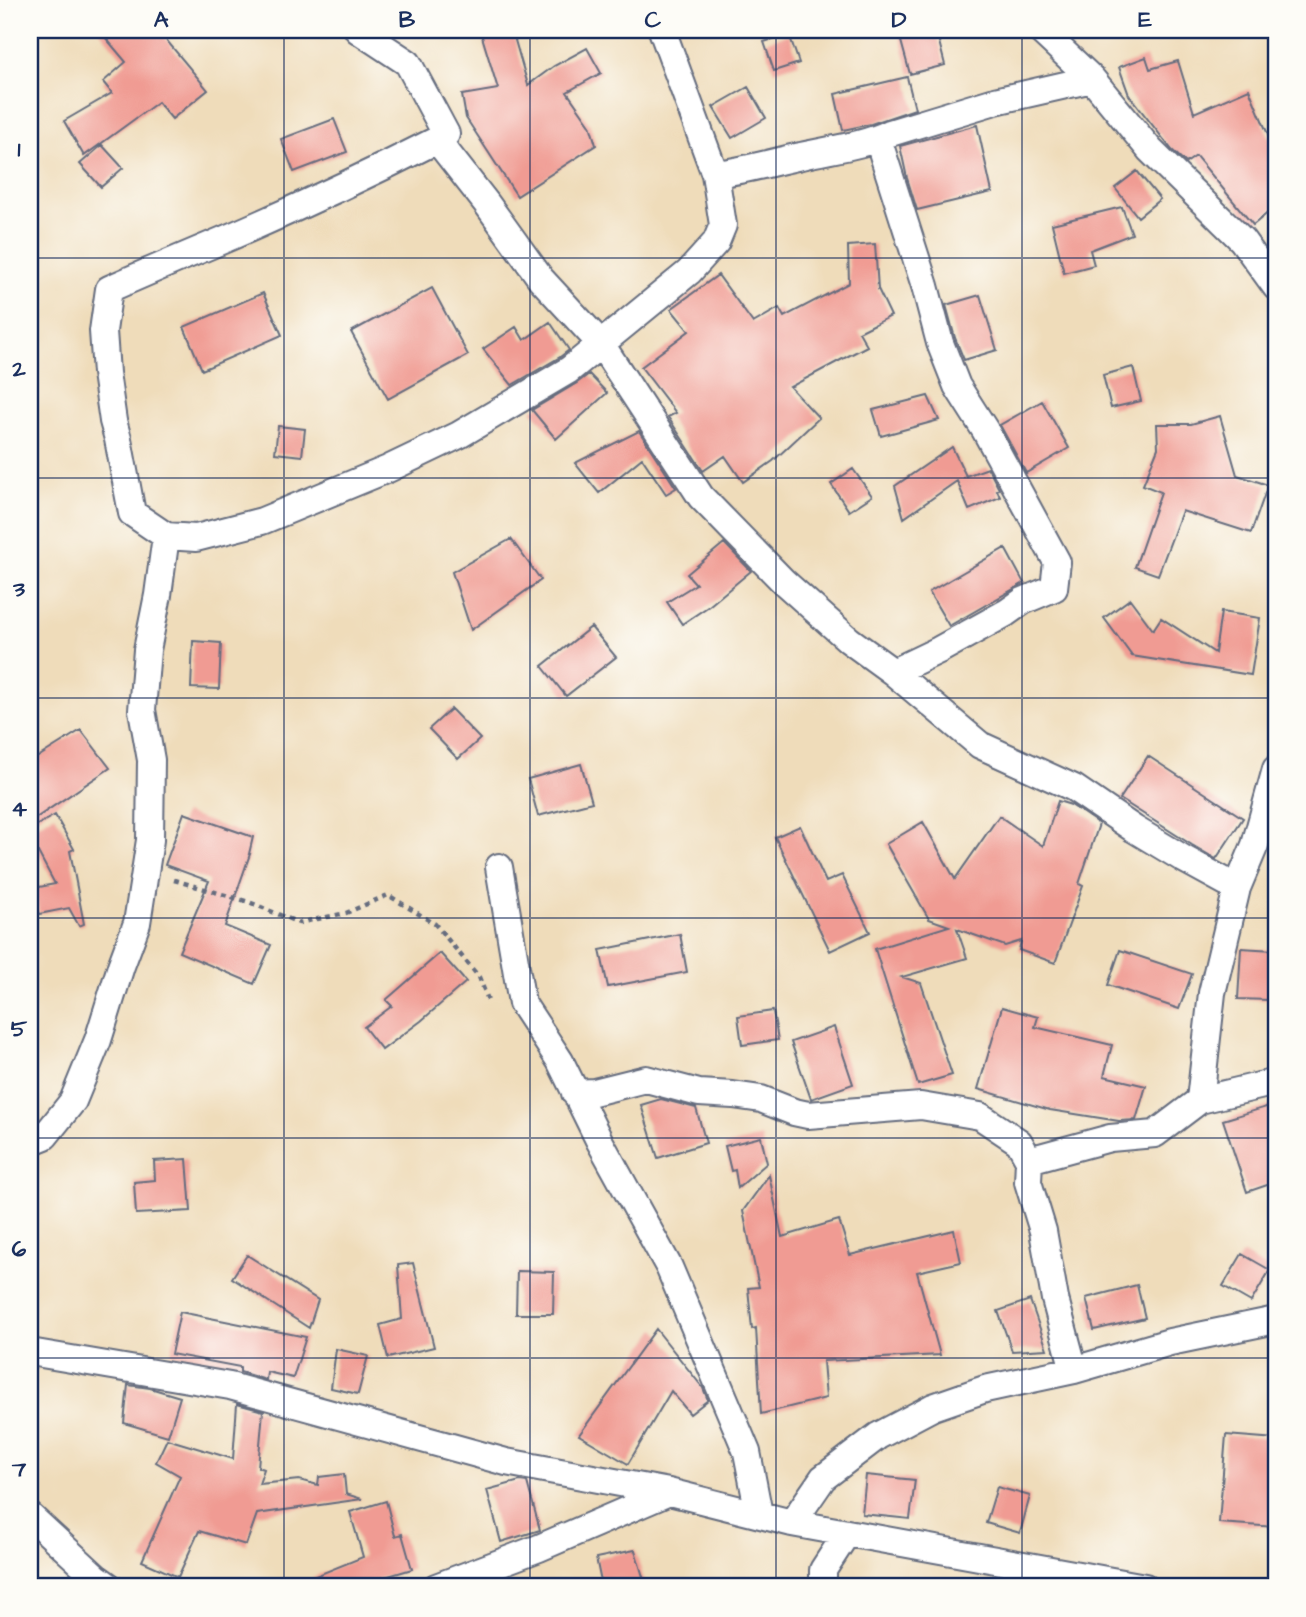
<svg xmlns="http://www.w3.org/2000/svg" width="1306" height="1617" viewBox="0 0 1306 1617" font-family="'Architects Daughter',sans-serif">
<style>
.building{fill:#f09b93}
.lines{fill:none;stroke-linecap:round;stroke-linejoin:round}
.minor-casing{stroke:#656c7e;stroke-width:30}
.path{stroke:#656c7e;stroke-width:4.5;stroke-dasharray:5 5;stroke-linecap:butt}
.minor{stroke:#fff;stroke-width:26}
.grid{fill:none;stroke:#1b2f5e;stroke-width:2;stroke-opacity:0.55}
.neatline{fill:none;stroke:#1b2f5e;stroke-width:2.5}
.grid-label{font-size:23px;text-anchor:middle;font-weight:bold;fill:#1b2f5e}
</style>
<rect width="100%" height="100%" fill="#fdfcf7"/>
<filter id="ink" filterUnits="userSpaceOnUse"><feTurbulence type="fractalNoise" baseFrequency=".0143" numOctaves="2"/><feDisplacementMap in="SourceGraphic" scale="14" xChannelSelector="R" yChannelSelector="G"/><feConvolveMatrix kernelMatrix="1 2 1 2 8 2 1 2 1" color-interpolation-filters="sRGB"/></filter>
<filter id="wash" filterUnits="userSpaceOnUse"><feTurbulence type="fractalNoise" baseFrequency=".00686" numOctaves="4" result="noise"/><feDisplacementMap in="SourceGraphic" scale="28" xChannelSelector="R" yChannelSelector="G"/><feGaussianBlur stdDeviation="1.57" result="paint"/><feColorMatrix in="noise" values="0 0 0 0 0 0 0 0 0 0 0 0 0 0 0 0 0 1.4 0 .05"/><feComposite in="paint" operator="in"/></filter>
<g filter="url(#wash)">
<rect width="100%" height="100%" fill="#efdcba"/>
<g id="blocks">
<!-- building -->
<path class="building" d="M99 30H158L208 90 172 119 158 102 84 156 64 121 112 93 103 82 126 62Z
M480 30H512L528 85 554 66 587 48 601 73 567 92 590 125 596 145 517 196 466 118 462 95 498 89Z
M898 30H936L945 65 910 74Z
M789 34 799 63 774 71 764 42Z
M1146 57 1150 69 1178 61 1194 113 1249 89 1269 137 1276 147V206L1253 225 1196 156 1186 163 1172 150 1129 95 1119 67Z
M907 77 915 109 871 124 843 130 835 94Z
M748 87 766 118 732 138 713 107Z
M334 119 347 152 294 172 281 139Z
M977 125 992 192 917 210 907 178 900 146Z
M102 145 123 168 101 187 80 164Z
M1137 171 1160 199 1138 217 1115 188Z
M1122 207 1132 234 1090 250 1094 265 1064 273 1052 224Z
M875 244 878 289 891 316 859 332 867 346 790 387 819 418 773 461 743 482 725 456 703 471 668 417 676 413 641 367 689 331 671 309 718 275 753 323 779 308 784 317 849 283 848 246Z
M432 288 468 355 388 399 351 332Z
M263 293 282 335 202 370 184 327Z
M980 295 997 350 964 360 955 338 946 305Z
M550 322 569 350 560 357 512 385 483 349 516 327 524 340Z
M1133 367 1141 401 1111 408 1103 375Z
M589 374 607 393 556 439 532 410 577 383Z
M928 396 939 420 881 436 873 410Z
M1042 401 1069 448 1026 473 1000 425Z
M1220 416 1237 475 1268 485 1251 533 1182 511 1158 575 1135 567 1161 492 1143 485 1158 448 1157 424H1191Z
M278 426 305 429 302 456 275 453Z
M639 431 676 488 666 494 642 458 599 493 575 463Z
M952 447 966 476 963 477 988 468 999 489 997 490 1000 497 969 510 957 481 904 518 895 486Z
M853 469 872 496 849 511 831 484Z
M511 539 541 580 471 630 452 572Z
M724 543 751 571 709 606 682 624 667 602 696 584 687 574Z
M1005 548 1024 583 949 626 929 592Z
M1130 599 1153 630 1161 618 1215 653 1221 612 1260 618 1251 675 1132 656 1104 618Z
M591 627 616 657 566 696 542 666Z
M193 641 221 643 219 689 191 688Z
M451 709 480 739 458 759 429 729Z
M81 730 110 768 30 822V762Z
M1148 756 1243 818 1216 859 1192 845 1120 799Z
M581 764 592 802 538 816 528 779Z
M1058 801 1071 805 1099 824 1079 884 1083 886 1055 963 1019 950 1021 941 1005 946 957 929 967 958 902 977 921 983 952 1075 918 1085 875 949 949 926 929 919 886 844 923 822 955 879 999 816 1043 846Z
M184 813 253 837 249 854H250L225 926 271 945 254 984 179 952 209 881 165 865Z
M55 815 74 849 70 851 84 924 79 926 69 908 39 914 34 888 55 884 30 837V829Z
M800 826 826 882 842 875 870 932 830 951 775 837Z
M680 934 687 972 608 987 600 950Z
M1241 948 1273 950 1269 1000 1238 999Z
M1120 950 1192 974 1179 1009 1108 985Z
M440 953 466 982 421 1021 382 1050 364 1027 392 1006 386 1000Z
M1002 1007 1038 1017 1035 1027 1112 1045 1104 1076 1146 1086 1136 1120 1119 1121 1050 1110 978 1089Z
M773 1011 778 1040 742 1045 738 1016Z
M834 1027 853 1084 811 1099 791 1042Z
M661 1099 696 1108 706 1143 658 1158 641 1105Z
M1276 1104V1182L1247 1192 1223 1120Z
M761 1137 767 1163 738 1188 735 1170 731 1171 725 1146Z
M187 1159 191 1211 136 1214 134 1182 155 1180 154 1161Z
M769 1175 782 1237 839 1220 850 1255 954 1230 961 1262 917 1272 940 1355 823 1361 826 1398 761 1414 756 1328 752 1329 748 1288 759 1287 743 1211Z
M1242 1254 1270 1270 1251 1302 1223 1286Z
M247 1255 318 1300 309 1328 232 1278Z
M413 1263 434 1347 388 1358 380 1325 402 1319 398 1265Z
M517 1271 554 1272 553 1314H516Z
M1137 1285 1145 1318 1094 1330 1086 1298Z
M1030 1300 1047 1349 1012 1351 998 1311Z
M180 1312 306 1337 293 1378 267 1372 266 1380 240 1372V1367L171 1354Z
M656 1329 703 1388 708 1400 690 1414 671 1391 628 1464 579 1435Z
M336 1349 368 1356 358 1394 331 1388Z
M128 1385 150 1388 180 1397 168 1436 124 1423Z
M237 1404 263 1411 258 1467 264 1469 259 1484 299 1480 318 1485 319 1477 344 1474 346 1494 362 1499 257 1514 246 1545 199 1531 178 1577 142 1561 180 1476 156 1462 167 1439 233 1459Z
M1226 1435 1276 1439V1527L1219 1523Z
M866 1475 915 1480 910 1519 862 1514Z
M520 1481 527 1482 540 1530 501 1542 487 1490Z
M997 1487 1030 1496 1020 1533 986 1523Z
M386 1501 395 1536 402 1534 412 1569 351 1587H316L313 1577 363 1557 350 1512Z
M635 1550 646 1587H602L596 1558Z"/>
</g>
</g>
<g filter="url(#ink)">
<use href="#blocks" fill-opacity="0" stroke="#656c7e" stroke-width="2"/>
<g class="lines">
<defs>
<path id="minor" d="M358 30 408 63 446 134 437 140 487 204 541 279 601 344 701 497 784 582 849 640 893 672 980 745 1074 788 1134 829 1184 859 1237 888 1212 993 1200 1100 1155 1134 1110 1138 1029 1160 1028 1182 1043 1231 1055 1299 1074 1370
M1040 30 1092 79 1150 150 1242 240 1276 287
M878 139 925 286 940 343 957 386 985 430 1057 562 1054 588 1023 601 1006 613 939 650 893 672
M715 174C744 171 772 162 801 156 830 149 863 146 890 133L995 101 1092 79
M166 536 132 513 118 439 113 421 106 373 103 331 109 289C147 272 185 256 223 240 295 209 366 176 437 140
M499 867 522 1003 560 1061 600 1142 669 1267 747 1452 759 1514
M1237 888 1255 845 1276 769
M575 1093 594 1092 646 1079 699 1093 733 1095 761 1099 794 1112 808 1115 921 1106 980 1116 1019 1142 1029 1160
M1200 1100 1276 1082
M30 1142 45 1136 73 1101 98 1040 121 966 137 923 150 840 151 760 142 710 147 650 158 595 166 536 196 538 262 521 388 469 459 435 569 370 689 272 716 242 723 225 715 174 662 30
M30 1352 230 1386 506 1462 669 1492 792 1523 1145 1587
M30 1516 96 1577 110 1587
M792 1523 823 1478 878 1436 933 1407 985 1389 1074 1370 1170 1342 1276 1320
M436 1587 539 1548 669 1492
M823 1587V1570L847 1533"/>
</defs>
<!-- minor casing -->
<use href="#minor" class="minor-casing"/>
<!-- path -->
<path class="path" d="M174 880 249 902 299 923 346 913 388 895 435 924 479 977 488 1000"/>
<!-- minor -->
<use href="#minor" class="minor"/>
</g>
</g>
<!-- grid -->
<path class="grid" d="M284 30V1587M530 30V1587M776 30V1587M1022 30V1587M30 258H1276M30 478H1276M30 698H1276M30 918H1276M30 1138H1276M30 1358H1276"/>
<!-- margin -->
<rect width="1306" height="1617" fill="none" stroke="#fdfcf7" stroke-width="77"/>
<rect x="38" y="38" width="1230" height="1540" class="neatline"/>
<g class="grid-label">
<text x="161" y="27">A</text>
<text x="407" y="27">B</text>
<text x="653" y="27">C</text>
<text x="899" y="27">D</text>
<text x="1145" y="27">E</text>
<text x="19" y="156">1</text>
<text x="19" y="376">2</text>
<text x="19" y="596">3</text>
<text x="19" y="816">4</text>
<text x="19" y="1036">5</text>
<text x="19" y="1256">6</text>
<text x="19" y="1476">7</text>
</g>
</svg>
